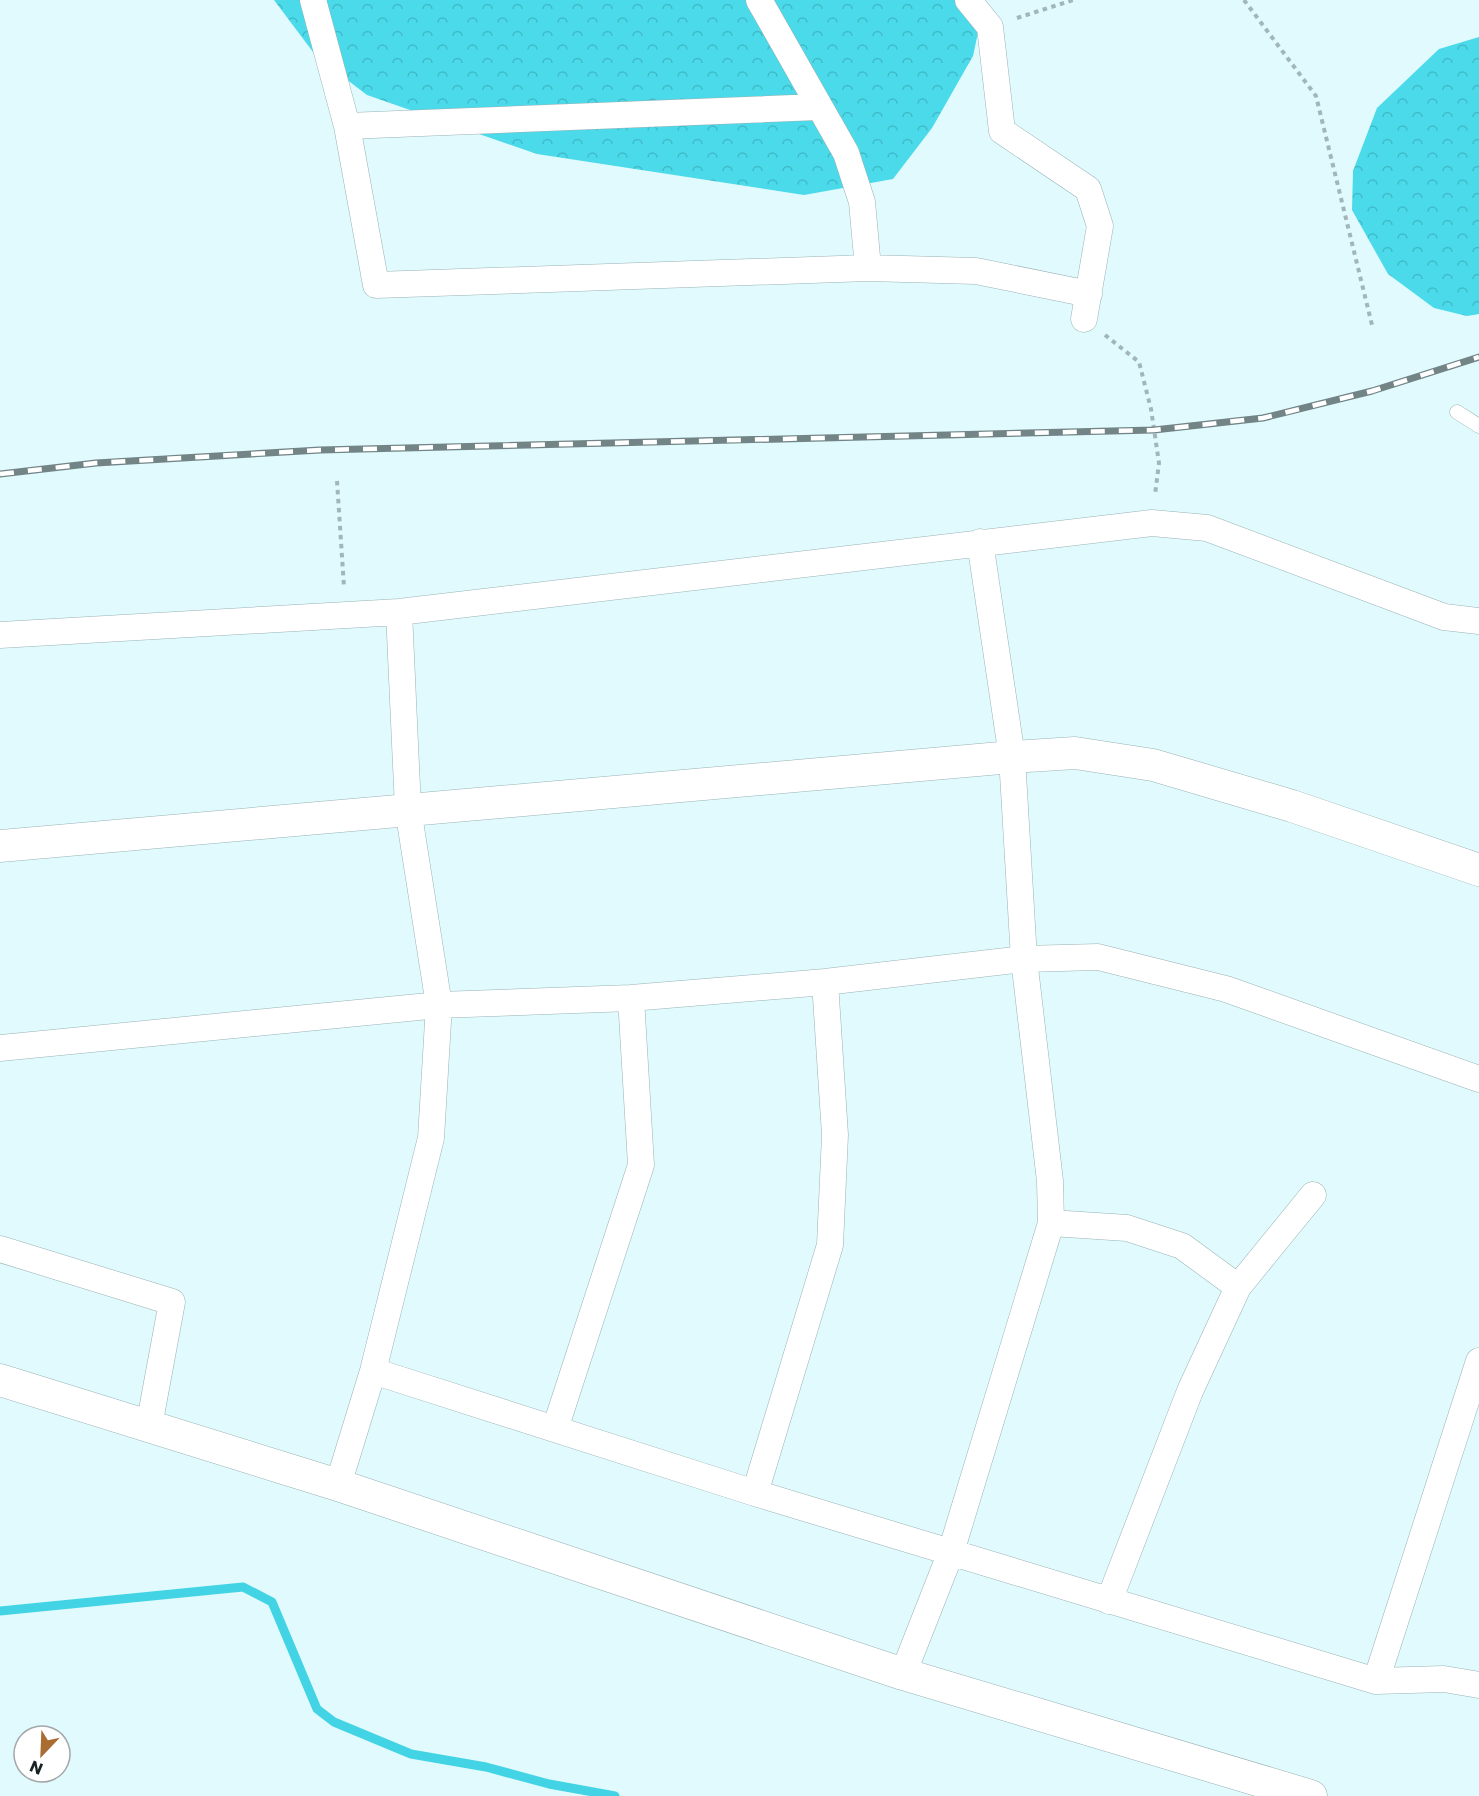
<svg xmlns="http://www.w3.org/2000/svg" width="1479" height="1796" viewBox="0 0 1479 1796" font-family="Poppins,sans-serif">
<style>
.forest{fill:url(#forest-crowns)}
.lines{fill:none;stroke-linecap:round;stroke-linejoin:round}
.stream{stroke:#42d4e4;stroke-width:9}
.service-casing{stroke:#9ab2b5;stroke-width:15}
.minor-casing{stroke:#9ab2b5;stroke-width:27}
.tertiary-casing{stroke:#9ab2b5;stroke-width:33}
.path{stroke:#a2b6b9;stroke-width:4;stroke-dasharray:4.5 4.5;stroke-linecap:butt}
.service{stroke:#fff;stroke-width:14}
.minor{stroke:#fff;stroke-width:26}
.tertiary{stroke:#fff;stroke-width:32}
.rail-casing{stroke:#738486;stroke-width:7}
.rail{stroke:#fff;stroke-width:4.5;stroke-dasharray:14;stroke-linecap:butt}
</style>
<defs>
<pattern id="forest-crowns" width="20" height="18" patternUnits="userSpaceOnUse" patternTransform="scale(1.5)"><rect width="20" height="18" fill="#4adaea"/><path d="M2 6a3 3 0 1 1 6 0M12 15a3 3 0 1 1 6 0" fill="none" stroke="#40bbc8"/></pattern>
</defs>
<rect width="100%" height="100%" fill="#e0fafd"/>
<!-- forest -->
<path class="forest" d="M274 0H985L973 56 932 128 893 179 804 195 537 154 367 95 316 56Z
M1479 37V314L1467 316 1434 308 1388 274 1352 210 1353 171 1377 108 1439 49Z"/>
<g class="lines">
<!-- stream -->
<path class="stream" d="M0 1611 243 1587 272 1602 317 1709 334 1722 411 1754 486 1767 549 1784 615 1796"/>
<defs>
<path id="service" d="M1457 412 1479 426"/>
<path id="minor" d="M313 0 347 126
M759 0 846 153 862 202 868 268 376 285 347 126 818 107
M968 0 990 27 1002 131 1088 189 1100 226 1084 319
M868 268 976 271 1089 294
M0 635 399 612 1152 523 1207 528 1444 617 1479 621
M0 1048 439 1005 631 998 825 982 1024 959 1098 957 1226 989 1479 1079
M1051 1223 1127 1228 1182 1246 1238 1287
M0 1249 172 1302 149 1426
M373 1371 755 1493 1376 1681 1444 1679 1479 1685
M555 1429 641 1165 631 998
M338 1485 373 1371 431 1138 439 1005 408 809 399 612
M755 1493 830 1245 835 1135 825 982
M1109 1601 1190 1391 1238 1287 1313 1195
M903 1674 951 1552 1051 1223 1050 1181 1024 959 1012 757 980 542
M1376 1681 1479 1361"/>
<path id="tertiary" d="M0 846 1012 757 1075 753 1153 765 1292 806 1479 870
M0 1380 338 1485 903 1674 1311 1796"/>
</defs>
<!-- service casing -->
<use href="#service" class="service-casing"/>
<!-- minor casing -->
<use href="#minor" class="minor-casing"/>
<!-- tertiary casing -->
<use href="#tertiary" class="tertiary-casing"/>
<!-- path -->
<path class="path" d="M1244 0 1316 96 1372 325
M1017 18 1073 0
M1105 335 1139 362 1151 409 1159 463 1155 495
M337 481 344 587"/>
<!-- service -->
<use href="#service" class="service"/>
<!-- minor -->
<use href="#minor" class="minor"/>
<!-- tertiary -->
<use href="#tertiary" class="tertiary"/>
<defs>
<path id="rail" d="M0 474 96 463 320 450 1154 430 1263 418 1372 391 1479 357"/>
</defs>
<!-- rail casing -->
<use href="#rail" class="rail-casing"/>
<!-- rail -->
<use href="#rail" class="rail"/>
</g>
<!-- north arrow -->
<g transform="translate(42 1754) rotate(203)"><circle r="28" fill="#ffffff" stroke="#a3a7a7" stroke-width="1.5"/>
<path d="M0-4.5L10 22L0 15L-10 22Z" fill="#aa6d31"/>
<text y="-9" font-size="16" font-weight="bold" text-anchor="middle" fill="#192223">N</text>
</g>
</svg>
